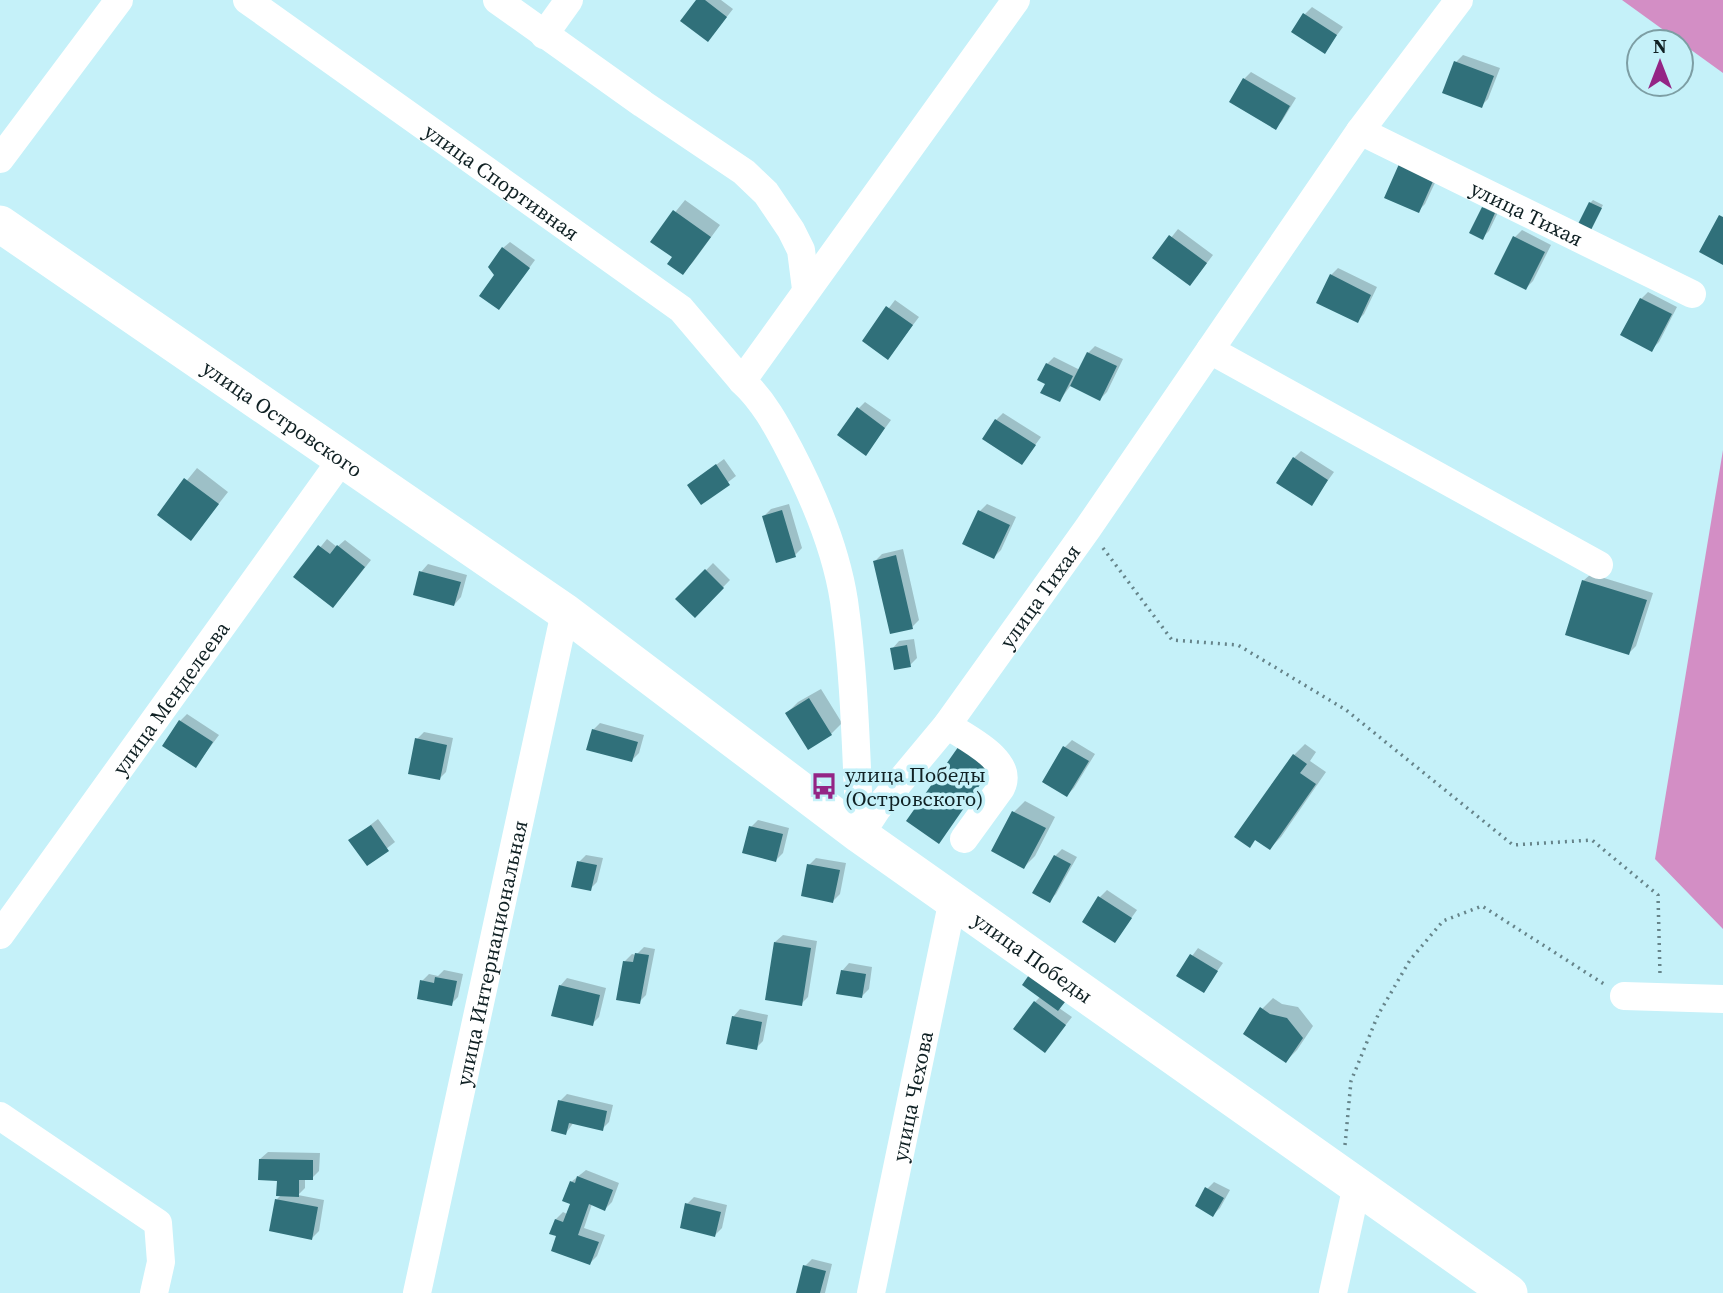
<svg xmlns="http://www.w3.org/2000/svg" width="1723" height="1293" viewBox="0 0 1723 1293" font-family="'Source Serif 4',serif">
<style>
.forest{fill:#d38ec5}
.shadow{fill:#0003}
.building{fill:#30707a}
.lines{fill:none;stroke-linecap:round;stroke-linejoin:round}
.path{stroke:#66848a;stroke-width:3.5;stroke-dasharray:2 5;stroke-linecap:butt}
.minor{stroke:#fff;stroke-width:28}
.major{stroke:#fff;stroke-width:37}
.labels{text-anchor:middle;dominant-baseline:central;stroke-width:7;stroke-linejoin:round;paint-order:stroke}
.street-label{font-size:21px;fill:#102124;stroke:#c5f1f9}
.poi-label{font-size:21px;fill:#102124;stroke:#c5f1f9;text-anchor:start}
</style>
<rect width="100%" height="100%" fill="#c5f1f9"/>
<!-- forest -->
<path class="forest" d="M1622 0H1723V73Z
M1723 450V929L1655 859Z"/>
<!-- shadow -->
<path class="shadow" d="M698 0H721L733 9 715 32Z
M1312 7 1343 27 1324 52 1305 14Z
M1463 55 1500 68 1488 99 1481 106 1444 92 1456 62Z
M1251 72 1296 98 1282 121 1275 128 1244 79Z
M1440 172 1425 204 1418 211 1387 197Z
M685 200 720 225 693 262 683 273 674 257 652 241Z
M1593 200 1603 205 1589 230 1590 203Z
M1491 201 1501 206 1489 231 1482 238 1484 208Z
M1178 229 1213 255 1197 276 1155 258Z
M1522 230 1551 245 1533 281 1526 288 1515 237Z
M510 242 535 260 505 301 503 248Z
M1338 268 1377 287 1364 314 1357 321 1331 275Z
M1648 292 1677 307 1659 342 1652 349 1641 299Z
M895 300 919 317 888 358 864 341Z
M1095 346 1123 359 1107 392 1100 399 1071 385 1060 400 1047 383V364L1054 357 1080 370 1088 353Z
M865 402 891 420 872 446 858 409Z
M1003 413 1041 437 1022 463 996 420Z
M1301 451 1334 472 1311 504 1294 458Z
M724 459 736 476 701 503 689 485Z
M197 468 228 492 191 539 159 515Z
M789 504 802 548 795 555 764 516 771 509Z
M987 504 1016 517 1001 550 994 557 964 543 980 511Z
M327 539 337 547 345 540 371 560 340 599 296 577Z
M903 549 919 620 912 627 875 561 882 554Z
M713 563 730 580 695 616 678 599Z
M428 564 467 575 461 597 454 605 421 572Z
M1591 574 1653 593 1636 646 1629 653 1583 581Z
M914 639 917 658 910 665 892 649 899 641Z
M821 689 842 723 831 734 787 713 798 702Z
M187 714 219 735 196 766 180 721Z
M600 723 644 735 639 753 632 760 593 730Z
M424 732 453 738 446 772 439 779 417 739Z
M1072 740 1095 754 1074 788 1067 795 1065 747Z
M1305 744 1316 752 1310 761 1326 772 1281 837 1270 848 1256 839 1250 845 1294 755Z
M1025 801 1055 817 1035 856 1024 867 993 850 1014 812Z
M378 819 395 842 367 864 350 841Z
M758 820 789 828 783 853 776 860 751 827Z
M1062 849 1077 857 1056 894 1049 901 1055 856Z
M586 855 603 858 597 882 590 889 579 862Z
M816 858 846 863 840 894 833 901 809 865Z
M1107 890 1137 910 1115 941 1100 897Z
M783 935 817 941 808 997 801 1004 775 942Z
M644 947 655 949 646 995 639 1002 625 961 632 954 636 955Z
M1198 948 1223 963 1203 991 1178 975Z
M849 963 872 967 869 989 862 996 842 971Z
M444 970 463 974 458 997 451 1004 422 981 429 974 438 976Z
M567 978 606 988 599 1017 592 1024 560 986Z
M1041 996 1065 1002 1059 1008 1072 1017 1045 1051 1035 1002Z
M1273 998 1282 1004 1298 1007 1313 1026 1297 1050 1286 1061 1262 1009Z
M740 1009 768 1015 763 1041 756 1048 733 1017Z
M567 1094 613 1105 609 1122 602 1129 574 1122 566 1133 560 1101Z
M268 1152 320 1153 319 1171 312 1178H305V1188L298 1195 324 1200 319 1231 312 1238 277 1199 282 1194 279 1179 260 1159Z
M586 1170 619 1183 612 1202 605 1209 592 1204 584 1228 605 1235 597 1256 590 1263 559 1235 552 1233 556 1219 563 1212 567 1214 572 1203 571 1182Z
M1214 1182 1230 1190 1220 1208 1213 1215 1207 1189Z
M694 1197 727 1205 722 1228 715 1235 687 1204Z
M812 1259 832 1264 825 1293H798L805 1266Z"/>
<!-- building -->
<path class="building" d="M696 0H705L727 17 708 42 680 21Z
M1303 13 1337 35 1325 54 1291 32Z
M1454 61 1494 76 1482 108 1442 93Z
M1243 78 1290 106 1276 130 1229 102Z
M1399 164 1434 179 1419 213 1384 198Z
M1589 202 1602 208 1590 232 1577 226Z
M1482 207 1495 213 1483 240 1469 233Z
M673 210 711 237 683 275 667 264 672 257 650 242Z
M1719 215 1723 217V265L1699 252Z
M1169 235 1207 263 1190 286 1152 258Z
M1513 236 1545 252 1526 290 1494 274Z
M502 247 530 268 499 310 479 296 494 275 488 267Z
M1330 274 1371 295 1358 323 1316 303Z
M1640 298 1672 314 1652 352 1620 335Z
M886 306 913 325 888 360 862 341Z
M1087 352 1117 366 1100 401 1070 386Z
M1046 363 1073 376 1060 402 1040 393 1045 384 1037 380Z
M857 407 885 428 866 456 837 435Z
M995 419 1036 445 1022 465 982 439Z
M1293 457 1328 480 1312 506 1276 483Z
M716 464 730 485 701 505 687 485Z
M184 478 219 504 191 541 157 515Z
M782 510 796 557 776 563 762 516Z
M978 510 1010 525 994 559 962 544Z
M318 545 330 554 337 545 365 567 333 608 293 577Z
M896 555 913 629 890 634 873 561Z
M705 569 724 588 695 618 675 599Z
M419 571 461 582 454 606 413 595Z
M1582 580 1647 600 1629 655 1565 635Z
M907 645 911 667 894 670 890 648Z
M809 698 832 735 808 750 785 713Z
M179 720 213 742 196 768 162 746Z
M592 729 638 742 632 762 586 750Z
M415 738 447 745 440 780 408 774Z
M961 743 993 766 939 844 906 821Z
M1063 746 1089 761 1067 797 1042 782Z
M1293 754 1307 764 1300 773 1316 784 1270 850 1255 840 1250 848 1234 837Z
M1012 811 1046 828 1024 869 991 851Z
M371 825 389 851 367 866 348 840Z
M749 826 783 834 776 862 742 853Z
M1054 855 1071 864 1050 903 1032 893Z
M577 861 597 865 591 891 571 887Z
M807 864 840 870 833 903 801 896Z
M1098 896 1132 918 1115 943 1082 922Z
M774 942 811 948 802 1006 765 1000Z
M635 953 649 955 640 1004 616 1000 623 961 633 962Z
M1190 954 1218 971 1204 993 1176 976Z
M841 970 866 974 862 998 836 994Z
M1031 972 1068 998 1058 1011 1022 985Z
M435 977 457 981 452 1006 417 999 420 980 434 983Z
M559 985 600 995 593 1026 551 1016Z
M1034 1001 1066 1025 1045 1053 1013 1029Z
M1260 1007 1270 1014 1287 1018 1303 1038 1286 1063 1243 1034Z
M732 1016 762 1022 757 1050 726 1044Z
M558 1100 607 1111 603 1131 569 1123 566 1135 551 1131Z
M259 1159 313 1160V1180H299V1197L276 1196 277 1181 258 1180Z
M577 1176 613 1190 605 1211 589 1204 578 1235 599 1242 590 1265 551 1251 556 1236 549 1234 555 1219 563 1222 570 1204 562 1201 570 1181 575 1183Z
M1205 1187 1224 1198 1213 1217 1195 1206Z
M275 1199 318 1207 312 1240 269 1231Z
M685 1203 721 1212 715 1237 680 1228Z
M803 1265 826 1271 820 1293H796Z"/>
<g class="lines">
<!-- path -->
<path class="path" d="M1103 548 1172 640 1238 645 1346 710 1513 845 1592 840 1658 895 1660 975
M1345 1145 1351 1081 1378 1015 1410 960 1443 921 1482 906 1604 984"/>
<!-- minor -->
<g class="minor">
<path id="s1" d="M247 0 681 309 742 381"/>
<path d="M497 0 643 104 744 172 766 193 791 230 801 250 806 289"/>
<path d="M544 35 569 0"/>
<path id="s2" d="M1360 131 1692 294"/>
<path d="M0 159 119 0"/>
<path d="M1210 350 1599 565"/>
<path d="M947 725C966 738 1015 760 1001 788L964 839"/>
<path id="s3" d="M860 835 877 809 947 725 1088 528 1360 131 1459 0"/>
<path d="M860 835C856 758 855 678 844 601 836 549 814 497 790 451 777 426 763 400 742 381L1016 0"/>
<path id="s4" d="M0 935 342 459"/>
<path d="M1624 996 1723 999"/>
<path d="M0 1116 158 1223 161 1262 154 1293"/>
<path id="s5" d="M417 1293 565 612"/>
<path id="s6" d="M871 1293 953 899"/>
<path d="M1333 1293 1357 1185"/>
</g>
<!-- major -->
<path class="major" id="s7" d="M0 224 565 612 860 835 1509 1293"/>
</g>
<!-- icons -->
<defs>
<symbol id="bus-bare" viewBox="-9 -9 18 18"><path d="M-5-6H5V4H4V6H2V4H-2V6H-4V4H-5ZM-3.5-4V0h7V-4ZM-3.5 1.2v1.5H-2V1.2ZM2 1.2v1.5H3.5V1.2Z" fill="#942585" stroke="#c5f1f9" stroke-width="2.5" paint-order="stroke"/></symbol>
</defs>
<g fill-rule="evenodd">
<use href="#bus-bare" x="805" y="767" width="38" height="38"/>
</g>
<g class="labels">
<!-- street labels -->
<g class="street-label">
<text stroke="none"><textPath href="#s1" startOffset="313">улица Спортивная</textPath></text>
<text stroke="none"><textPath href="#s2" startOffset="186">улица Тихая</textPath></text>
<text stroke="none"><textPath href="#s7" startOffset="343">улица Островского</textPath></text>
<text stroke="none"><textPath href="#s3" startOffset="299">улица Тихая</textPath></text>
<text stroke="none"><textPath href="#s4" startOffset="292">улица Менделеева</textPath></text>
<text stroke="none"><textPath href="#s5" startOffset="348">улица Интернациональная</textPath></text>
<text stroke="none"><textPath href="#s7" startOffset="1267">улица Победы</textPath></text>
<text stroke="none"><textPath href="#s6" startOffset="201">улица Чехова</textPath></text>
</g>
<!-- poi labels -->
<g class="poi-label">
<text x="845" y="774">улица Победы<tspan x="845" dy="24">(Островского)</tspan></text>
</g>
</g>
<!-- north arrow -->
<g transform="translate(1660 63)"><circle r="33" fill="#c5f1f9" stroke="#7d9ea4" stroke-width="2"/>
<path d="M0-5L12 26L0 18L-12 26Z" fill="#942585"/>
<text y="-10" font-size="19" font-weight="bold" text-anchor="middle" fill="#102124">N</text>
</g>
</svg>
